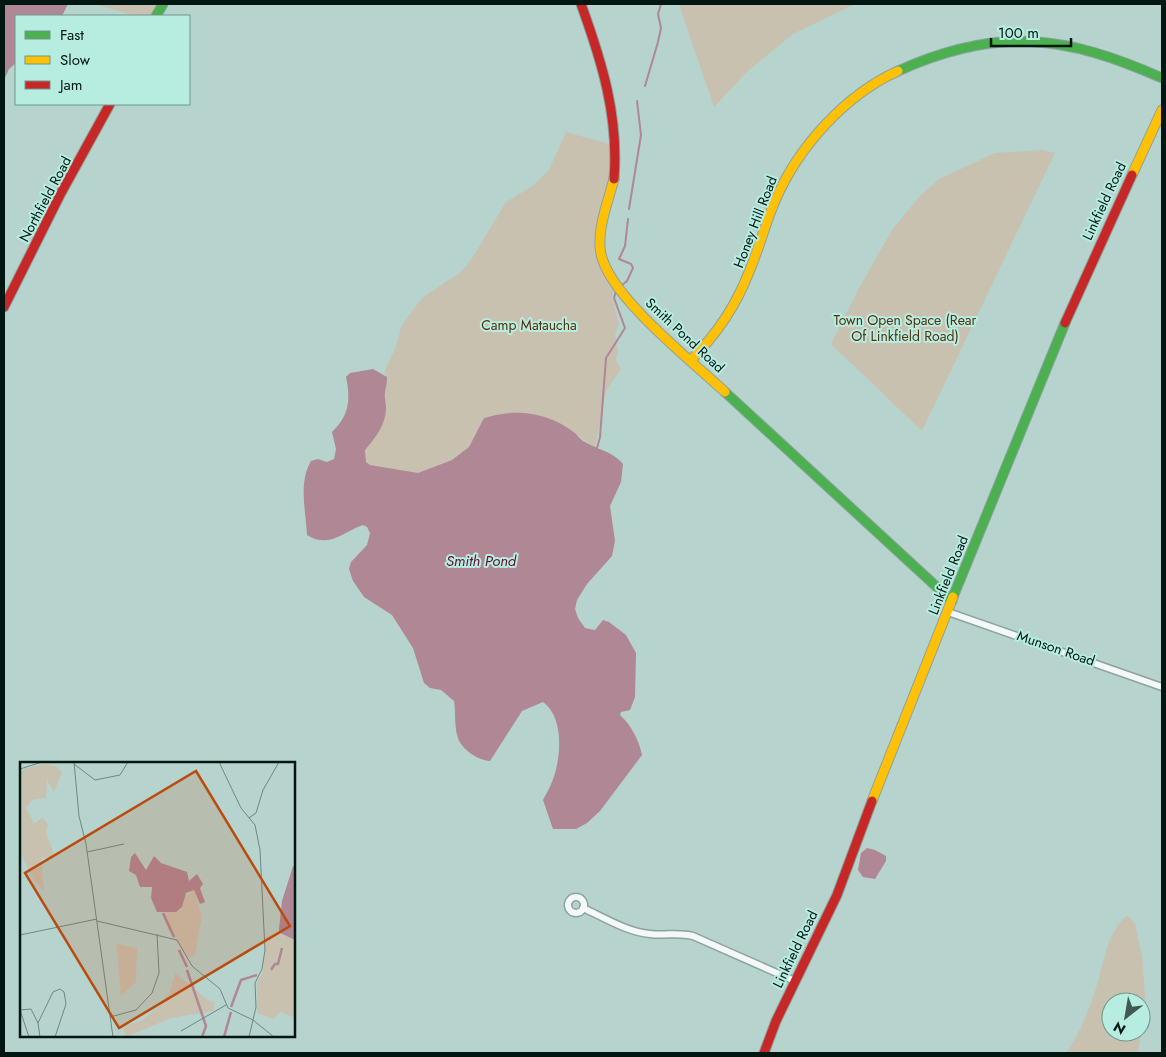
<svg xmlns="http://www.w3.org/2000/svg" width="1166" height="1057" viewBox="0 0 1166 1057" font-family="Jost,sans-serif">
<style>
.green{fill:#c9c1b0}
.water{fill:#af8795}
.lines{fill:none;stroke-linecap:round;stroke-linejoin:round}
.stream{stroke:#af8795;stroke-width:2}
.street-casing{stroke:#8ca29e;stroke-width:9}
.fast-casing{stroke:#8ca29e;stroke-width:11}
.slow-casing{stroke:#8ca29e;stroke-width:11}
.jam-casing{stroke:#8ca29e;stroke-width:11}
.street{stroke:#f4f8f8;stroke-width:6}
.fast{stroke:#4caf50;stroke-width:9}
.slow{stroke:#ffc107;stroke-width:9}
.jam{stroke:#c62828;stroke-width:9}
.labels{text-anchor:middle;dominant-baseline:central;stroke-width:4;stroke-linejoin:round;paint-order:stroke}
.street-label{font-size:14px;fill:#021612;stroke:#b7ede0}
.park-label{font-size:14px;fill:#57310e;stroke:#b7ede0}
.water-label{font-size:15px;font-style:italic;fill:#651037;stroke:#b7ede0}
.inset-river{fill:none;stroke:#af8795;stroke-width:2.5}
.inset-road{fill:none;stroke:#6f8782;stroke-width:1}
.view{fill:#ba4c0d;fill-opacity:0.15;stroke:#ba4c0d;stroke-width:2.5}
.inset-edge{fill:none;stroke:#021612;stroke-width:2.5}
</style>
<rect width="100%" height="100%" fill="#b7d3cd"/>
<!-- green -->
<path class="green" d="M94 4H157L150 16H136Z
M679 4H855L793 34 748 71 714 107Z
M566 132 613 145 612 180 603 213 604 273 614 290 612 297 619 324 615 334 618 352 616 360 621 369 606 391 595 447C584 441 576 434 566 428 540 412 512 409 484 418L469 447 452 460 418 474 370 465 366 462 365 449 375 438 386 408 384 394 387 377 384 372 396 347 401 327 409 315 423 297 461 272 471 260 506 202 531 187 549 170Z
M1042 150 1055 153 922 431 831 344 858 290 892 230 920 196 939 179 995 153Z
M1127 915 1135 923 1142 956 1146 1008 1141 1031V1002H1111V1032H1141L1138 1053H1066C1080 1034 1093 1001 1099 978 1105 955 1109 931 1127 915Z"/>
<!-- water -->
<path class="water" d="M4 4H68L62 16H16V63L9 69 4 80Z
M373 369 387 377C387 383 386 387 385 392 384 397 386 403 386 408 386 425 375 438 365 450L366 462 370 465 418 473 452 460 469 447 484 418C515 408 548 412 575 433 578 436 580 439 583 441 596 449 614 452 623 464L621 482 610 506 615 541 612 556 587 584 577 600 575 609 578 618 585 628 595 630 603 620 609 622 626 635 636 653 635 697 630 710 621 712 620 715C631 725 639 740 642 755L600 811 587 823 576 829H553L543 800C546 794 549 789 552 782 561 760 565 718 543 702L522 711 490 761C478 760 462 750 458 738 454 727 456 713 454 701L441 690 430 688 424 683 413 648 392 615 364 597 353 581 349 569 351 562 367 545 370 533 367 527 363 525C343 532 329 549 307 535 306 511 298 483 311 461L318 459 327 462 334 459 336 449 332 432C349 416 351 400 346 377L350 373Z
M867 848 875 850 886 856V861L875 879 863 877 858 870 861 853Z"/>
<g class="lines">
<!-- stream -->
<path class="stream" d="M645 86 658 42 661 28 658 14 661 4
M629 209 641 135 637 101
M622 285 627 281 633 268 631 264 619 259 625 246 628 219
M597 448 600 437 606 358 625 328 614 298 616 291"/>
<defs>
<path id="street" d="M948 612 1162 687
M568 905a8 8 0 1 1 16 0a8 8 0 1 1-16 0Z
M583 908C603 917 627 932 650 934 665 936 678 932 693 936L795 981"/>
<path id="fast" d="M156 16 163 4
M898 71C997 26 1065 35 1162 78
M725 392 952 601
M953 597 1065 323"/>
<path id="slow" d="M1132 175 1162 110
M614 179C608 202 596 231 601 254 610 297 692 361 725 392
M691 360C717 334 736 306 749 272 759 249 765 224 775 201 798 147 845 95 898 71
M872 801 953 597"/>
<path id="jam" d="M581 4C602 62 619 117 614 179
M4 307 61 193 110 104
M1065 323 1132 175
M764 1053 776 1021 837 895 872 801"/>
</defs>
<!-- street casing -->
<use href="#street" class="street-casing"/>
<!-- fast casing -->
<use href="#fast" class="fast-casing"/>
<!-- slow casing -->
<use href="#slow" class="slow-casing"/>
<!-- jam casing -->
<use href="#jam" class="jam-casing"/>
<!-- street -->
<use href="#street" class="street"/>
<!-- fast -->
<use href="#fast" class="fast"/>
<!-- slow -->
<use href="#slow" class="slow"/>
<!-- jam -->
<use href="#jam" class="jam"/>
</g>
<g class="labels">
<!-- street labels -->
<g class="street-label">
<text transform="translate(45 199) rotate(-62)">Northfield Road</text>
<text transform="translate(1104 201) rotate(-65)">Linkfield Road</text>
<text transform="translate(755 222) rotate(-69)">Honey Hill Road</text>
<text transform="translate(685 335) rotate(43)">Smith Pond Road</text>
<text transform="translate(948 575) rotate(-68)">Linkfield Road</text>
<text transform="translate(1056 648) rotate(19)">Munson Road</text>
<text transform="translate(795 949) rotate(-64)">Linkfield Road</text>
</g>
<!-- park labels -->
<g class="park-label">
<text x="905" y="320">Town Open Space (Rear<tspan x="905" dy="16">Of Linkfield Road)</tspan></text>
<text x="529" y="325">Camp Mataucha</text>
</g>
<!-- water labels -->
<g class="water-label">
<text x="481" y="561">Smith Pond</text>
</g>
</g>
<!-- overview -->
<g transform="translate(20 762)">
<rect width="275" height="275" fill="#b7d3cd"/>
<path d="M24 2 36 4 42 11 34 30 27 18 26 36 12 38 6 46 14 61 23 56 28 62 26 70 34 92 31 95 21 96 24 129 13 117 0 90V11L4 7ZM174 128 182 154 175 194 167 196 146 164 143 151 160 148 163 136ZM258 171 275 178V256L261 250 253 257 237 251V221L243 209 246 174ZM96 182 117 186 116 220 101 234ZM155 211 188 238 195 240 193 249 151 256 106 275 103 265 122 258 142 242 150 229Z" fill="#c9c1b0"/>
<path d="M115 91 126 108 134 94 141 101 167 110 169 119 177 112 183 122 180 126 185 140 180 142 174 128 166 131 162 145 156 150H137L131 136 132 125H120L116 113 109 109 111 95ZM273 104 275 105V178L260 171 259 167 262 139Z" fill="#af8795"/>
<path class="inset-river" d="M143 151 154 175M159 188 167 205M167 208 186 264 182 275M251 208 255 202H258L262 186M211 245 221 218 237 213M204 275 211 250"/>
<path class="inset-road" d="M54 0 59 54 66 82 93 275M199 0 221 46 235 63 240 88 245 188 242 207 235 221 236 245 229 275M54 2 75 18 100 13 108 0M0 7 22 0M229 56 236 51 243 28 259 0M67 90 104 82M77 159 157 178 172 204 200 227 208 246 233 258 254 275M0 173 77 157M0 248 11 247 18 261M0 248 9 275M90 255 116 248 132 231 139 211 137 172M161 269 206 243M20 275 18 261 33 230 40 227 44 230 46 242 35 275"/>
<path class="view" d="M176 9 270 164 99 266 5 111Z"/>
<rect width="275" height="275" class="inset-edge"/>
</g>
<!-- border -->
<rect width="1166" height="1057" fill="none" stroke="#021612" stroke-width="10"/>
<!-- legend -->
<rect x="15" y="15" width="175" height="90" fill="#b7ede0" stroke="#6f978e"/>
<rect x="25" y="31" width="25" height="8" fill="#4caf50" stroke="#6f978e"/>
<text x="60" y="40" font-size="15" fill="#021612">Fast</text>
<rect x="25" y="56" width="25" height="8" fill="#ffc107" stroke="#6f978e"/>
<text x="60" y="65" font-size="15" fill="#021612">Slow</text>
<rect x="25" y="81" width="25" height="8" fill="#c62828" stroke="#6f978e"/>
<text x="60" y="90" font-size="15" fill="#021612">Jam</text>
<!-- north arrow -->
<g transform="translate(1126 1017) rotate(211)"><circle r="24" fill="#b7ede0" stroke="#6f978e"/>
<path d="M0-4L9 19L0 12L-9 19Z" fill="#415853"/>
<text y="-8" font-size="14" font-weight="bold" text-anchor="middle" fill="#021612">N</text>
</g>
<!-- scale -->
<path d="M991 38v8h80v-8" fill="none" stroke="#021612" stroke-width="2.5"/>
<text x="998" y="38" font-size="15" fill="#021612" stroke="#b7ede0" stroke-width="4" paint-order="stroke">100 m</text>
</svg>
